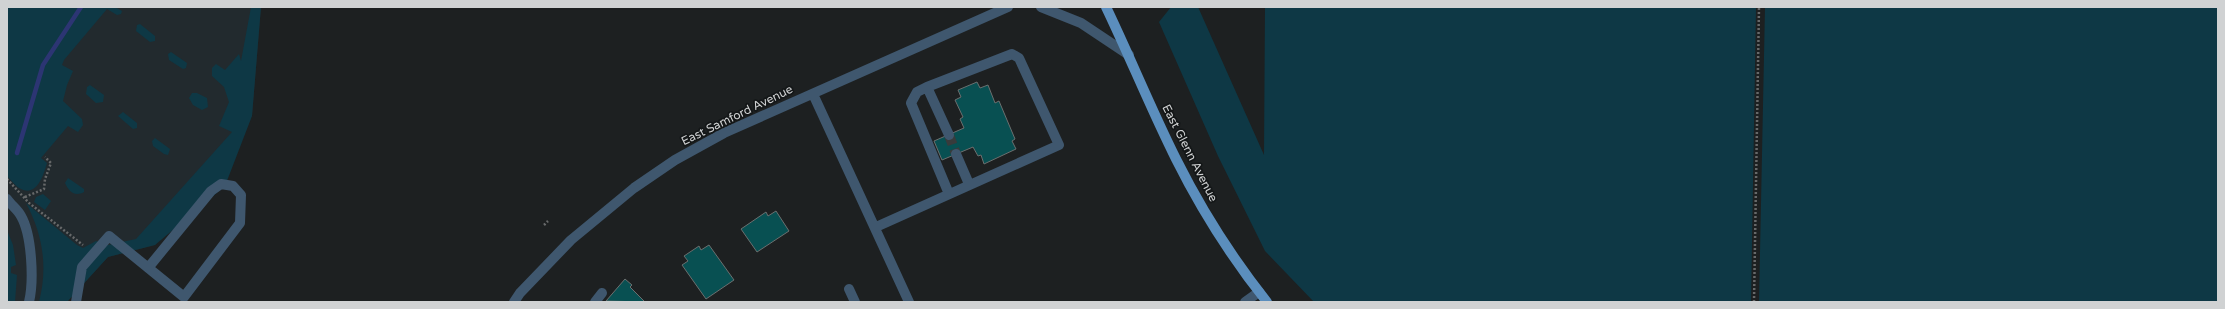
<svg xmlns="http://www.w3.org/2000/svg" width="2225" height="309" viewBox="0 0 2225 309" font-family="'Varela Round',sans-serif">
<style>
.built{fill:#222a2e}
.green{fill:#0e3845}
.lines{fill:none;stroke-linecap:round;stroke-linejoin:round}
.stream{stroke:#2c3573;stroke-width:4.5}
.building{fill:#085052;stroke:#6b6f6f}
.minor-tunnel{stroke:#383b3c;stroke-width:10;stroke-dasharray:10 5;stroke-linecap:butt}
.path{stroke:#67696a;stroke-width:2.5;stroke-dasharray:2 2;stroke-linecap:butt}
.minor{stroke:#3f576e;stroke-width:10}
.major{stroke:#5b8ebd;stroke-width:10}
.labels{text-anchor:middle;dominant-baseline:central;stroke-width:3.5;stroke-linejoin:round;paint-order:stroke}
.street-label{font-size:12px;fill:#d0d2d3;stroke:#141718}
</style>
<rect width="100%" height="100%" fill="#1d2021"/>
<!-- built -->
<path class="built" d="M7 7H261L252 116 155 245 108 257 67 302H7Z"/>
<!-- green -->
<path class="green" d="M7 7H115L122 11 121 14 117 15 107 9 64 60 62 65 73 71 67 85 63 101 82 119 83 125 78 132 68 126 41 158 47 163C44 174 37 197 21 189 16 187 11 180 7 176Z
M251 7H261L252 116 225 186 155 245 108 257 67 302H39C48 267 43 235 26 203L77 245 83 248 96 241 108 245 136 239 232 132 219 126 229 102 224 87 212 76V68L216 64 225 70 239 54 241 61Z
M1171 7H1198L1264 155 1265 7H1756L1751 302H1314L1265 251 1218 156 1159 22Z
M1765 7H2218V302H1759Z
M140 24 155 36V41L150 42 136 31 137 25Z
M171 52 187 63 186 68 183 69 169 60 168 54Z
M90 85 104 95 103 102 96 103 86 94 87 87Z
M192 93H197L207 98 208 107 202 110 193 105 189 98Z
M123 112 137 123V128L133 129 118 116Z
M155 138 170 149 168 155 164 154 153 146 152 141Z
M68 178 84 189V192C75 197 69 192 65 183Z
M43 194 51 201 45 210 34 202 36 197Z
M7 230 13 245 16 265 11 267V273L17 275 15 302H7Z"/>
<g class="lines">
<!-- stream -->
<path class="stream" d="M17 153 43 65 81 7"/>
</g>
<!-- building -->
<path class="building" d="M977 82 980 88 988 85 995 103 999 101 1015 139 1012 141 1016 149 984 164 981 155 978 156 973 147 942 160 934 141 964 128 960 119 963 117 955 100 961 97 958 90Z
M776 211 789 231 757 252 741 229 766 212 768 216Z
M709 245 734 280 706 299 682 265 688 261 684 256 699 246 701 250Z
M625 279 632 285 630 287 645 302 606 301Z"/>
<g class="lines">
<!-- minor-tunnel -->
<path class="minor-tunnel" d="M949 135 956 154"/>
<!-- path -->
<path class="path" d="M7 179 29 203 83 245
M25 197 44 189 45 179 51 163 45 157
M544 225 548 221
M1754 302 1759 7"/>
<!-- minor -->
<path class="minor" d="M1041 7 1081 23 1129 55
M927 87 949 135
M813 94 909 302
M956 154 969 184
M7 199C11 205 18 210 21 216 32 235 34 281 29 302
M876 227 1059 145 1019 58 1012 54 927 87 917 92 911 103 949 194
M849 289 855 302
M76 302 82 267 109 236 184 297 240 223 241 195 233 186 221 184 211 191 148 268
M514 302 520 293 571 240 634 188 675 160 724 133 1008 7
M595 302 602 293
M1245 302 1259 292"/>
<!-- major -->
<path class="major" d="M1106 7C1130 57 1151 109 1176 159 1201 209 1232 258 1267 302"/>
</g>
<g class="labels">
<!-- street labels -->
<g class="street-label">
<text transform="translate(737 115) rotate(-26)">East Samford Avenue</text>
<text transform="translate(1190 153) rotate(63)">East Glenn Avenue</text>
</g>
</g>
<!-- border -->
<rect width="2225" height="309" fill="none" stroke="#d0d2d3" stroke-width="16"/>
</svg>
